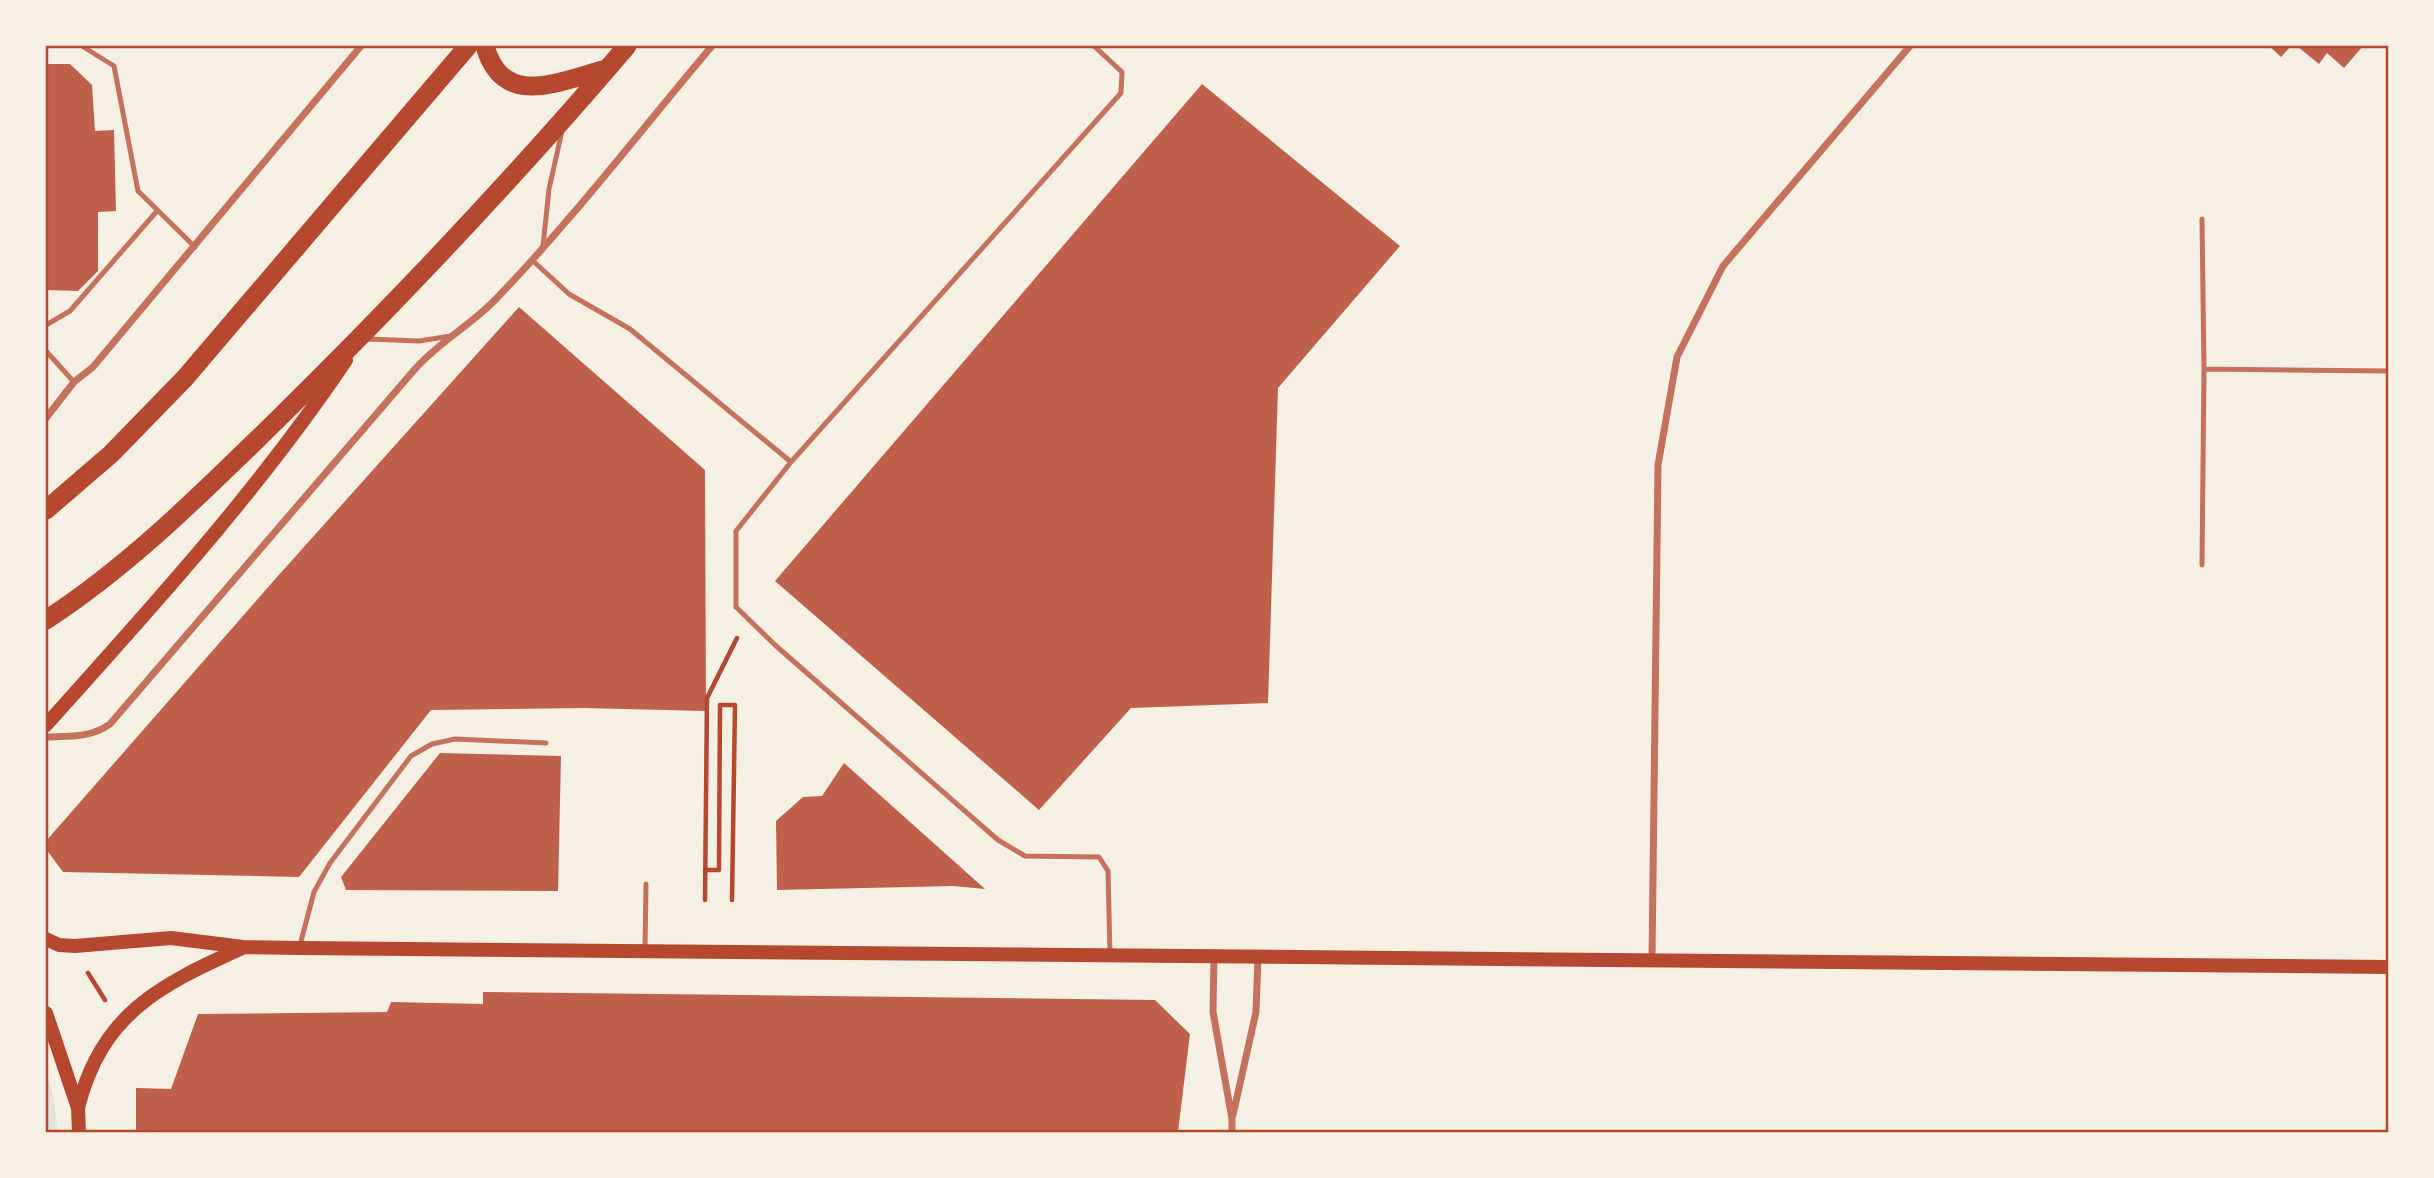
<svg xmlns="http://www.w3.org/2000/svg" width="2434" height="1178" viewBox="0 0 2434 1178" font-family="'Exo 2',sans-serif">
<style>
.green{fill:#e2e4dc}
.building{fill:#bf614a}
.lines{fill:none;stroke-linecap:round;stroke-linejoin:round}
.path{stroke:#b5482f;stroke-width:4.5}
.service{stroke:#c5725c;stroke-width:5}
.minor{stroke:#c5725c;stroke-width:7}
.secondary{stroke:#b5482f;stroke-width:14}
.trunk{stroke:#b5482f;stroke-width:19}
.neatline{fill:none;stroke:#b5482f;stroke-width:2.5}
</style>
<rect width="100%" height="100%" fill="#f6efe4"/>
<!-- green -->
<path class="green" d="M46 1067 54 1102 58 1132H46Z"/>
<!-- building -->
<path class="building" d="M2269 46H2291L2281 57Z
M2297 46H2363L2344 68 2327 53 2319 64Z
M46 64H70L92 85 95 131 114 130 116 211 98 212V271L78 291 46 290Z
M1202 84 1400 246 1278 388 1268 703 1131 708 1039 810 775 581Z
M519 307 705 470 706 711 584 708 431 710 299 877 63 872 46 849V841L277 577Z
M440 753 561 756 558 891 346 890 341 877Z
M844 763 985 889 953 886 777 890 776 821 803 797 822 796Z
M483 992 1155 1000 1190 1034 1178 1132H136V1088L171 1089 198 1014 387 1012 391 1002 483 1004Z"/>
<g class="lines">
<!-- path -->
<path class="path" d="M705 870H719L720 705H735L732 900
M705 900 707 698 737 638
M88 973 105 1000"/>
<!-- service -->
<path class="service" d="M82 46 114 66 138 191 195 247
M1094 46 1122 72 1121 93 791 462 736 531V607L775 645 998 840 1025 856 1099 857 1108 871 1110 955
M2202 219 2204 369 2388 371
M543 246 549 189 562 131
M532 260 569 294 630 329 791 462
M46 325 70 311 157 211
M367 339 419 341 451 336
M46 351 74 382
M2202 565 2204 369
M300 945 314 892 330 863 411 756 432 744 455 739 546 743
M645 949 646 884"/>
<!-- minor -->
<path class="minor" d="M46 418 74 382 93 367 361 46
M46 737C69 736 91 738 110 724L415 369C439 342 471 325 496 299 573 219 641 130 712 46
M1214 956 1213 1012 1232 1119V1132
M1652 960 1658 465 1677 357 1723 266 1910 46
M1233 1115 1256 1012 1258 957"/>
<!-- secondary -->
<path class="secondary" d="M46 725C151 608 258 491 346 360
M46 939 59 945 75 946 171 938 243 947 299 948 2388 967
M46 1013 78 1108 79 1132
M78 1108C101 1014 160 985 242 948"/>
<!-- trunk -->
<path class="trunk" d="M485 46C503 110 559 81 607 69
M46 510 111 454 185 378 468 46
M46 620C132 564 204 491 277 420 399 300 516 176 627 46"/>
</g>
<!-- border -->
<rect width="2434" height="1178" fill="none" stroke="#f6efe4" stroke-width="94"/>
<rect x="47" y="47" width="2340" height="1084" class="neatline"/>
</svg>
